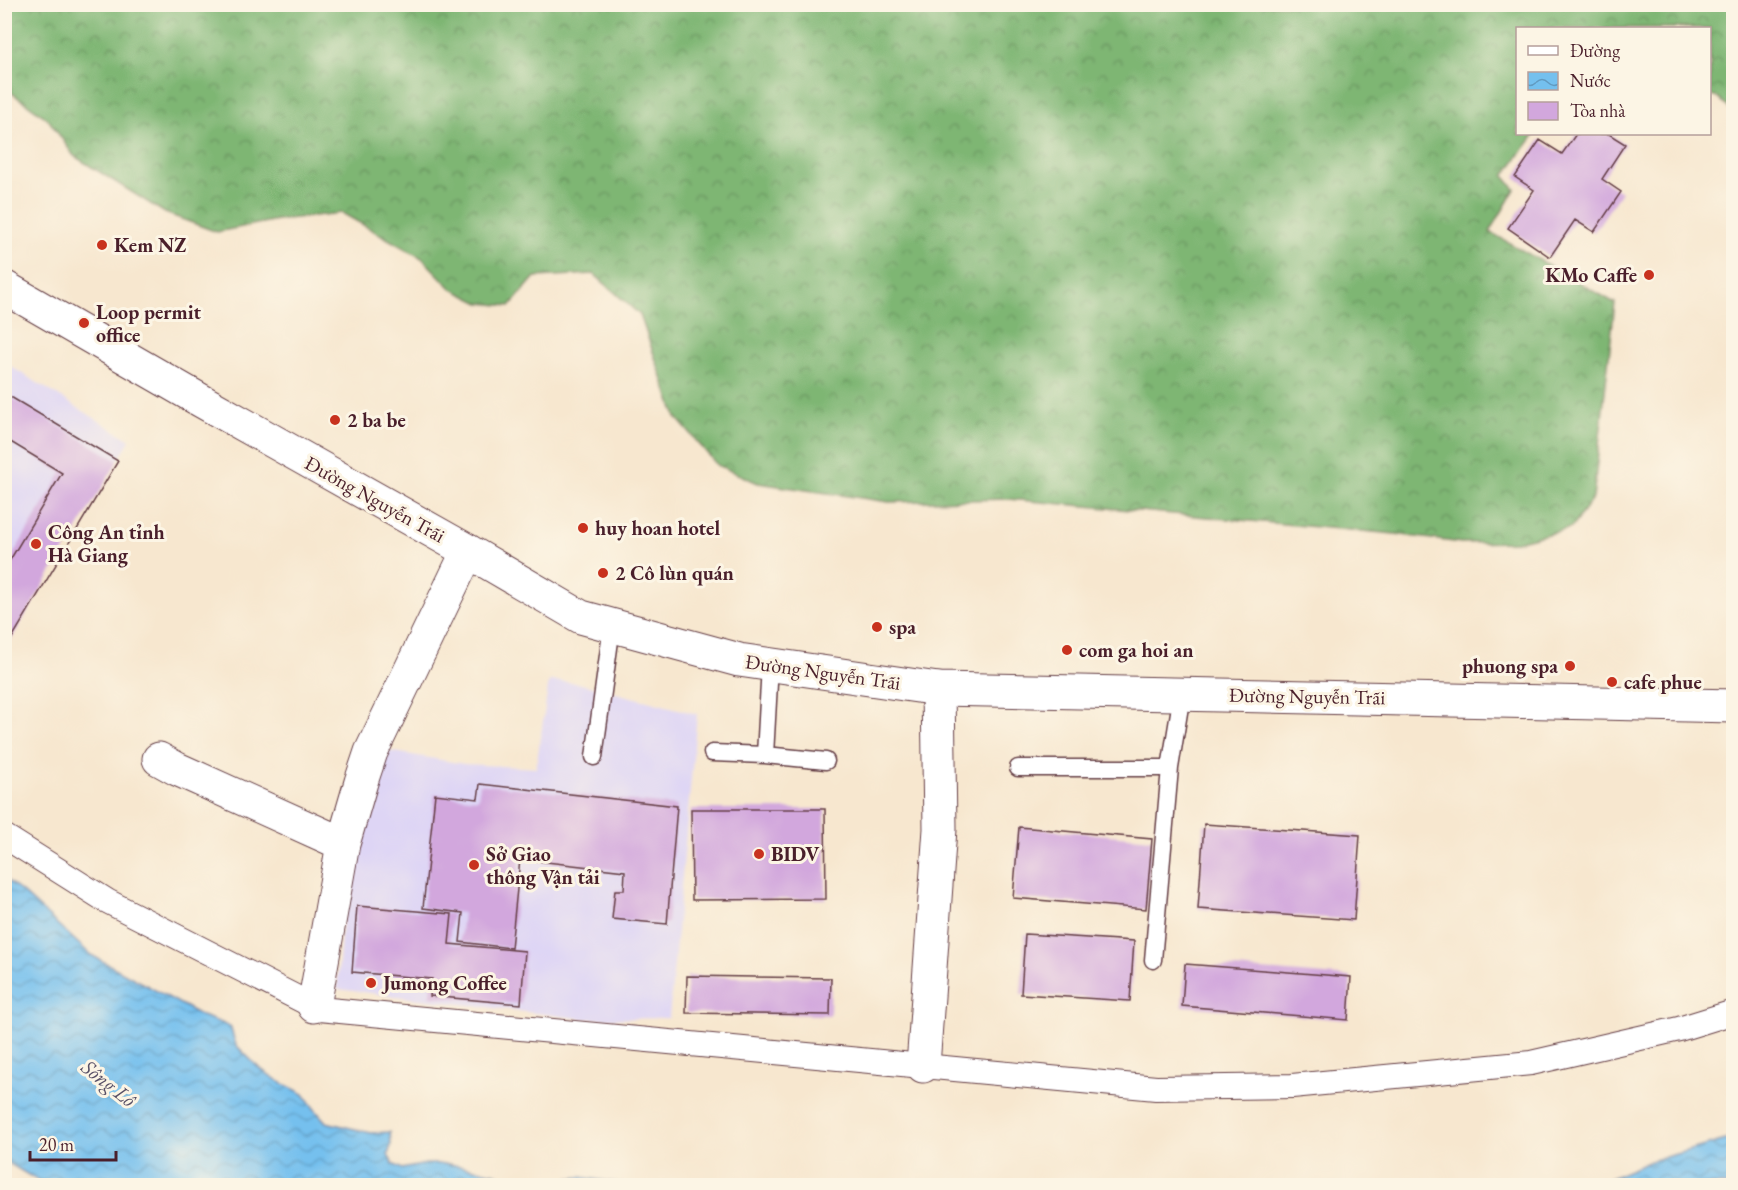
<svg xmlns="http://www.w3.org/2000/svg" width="1738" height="1190" viewBox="0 0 1738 1190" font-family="'EB Garamond',serif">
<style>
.built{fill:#ded5f5}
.forest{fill:url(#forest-crowns);stroke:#646a4f;stroke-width:1.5}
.water{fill:url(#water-waves);stroke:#5f708c;stroke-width:1.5}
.building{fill:#d2a7dd}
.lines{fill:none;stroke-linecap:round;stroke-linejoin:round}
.service-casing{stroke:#643d44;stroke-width:19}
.pedestrian-casing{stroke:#643d44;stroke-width:26}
.minor-casing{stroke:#643d44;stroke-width:35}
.primary-casing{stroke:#643d44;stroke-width:35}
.service{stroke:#fff;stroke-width:16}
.pedestrian{stroke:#fff;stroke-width:24}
.minor{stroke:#fff;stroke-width:33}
.primary{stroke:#fff;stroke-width:33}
.poi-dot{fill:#c8321e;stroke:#fcf5e5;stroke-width:2}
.labels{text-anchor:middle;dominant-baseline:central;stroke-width:6;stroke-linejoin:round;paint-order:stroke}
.poi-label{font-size:20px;font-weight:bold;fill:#4a1f2b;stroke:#fcf5e5;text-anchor:start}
.street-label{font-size:20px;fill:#4a1f2b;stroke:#fcf5e5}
.water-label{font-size:21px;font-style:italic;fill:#574f66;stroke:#fcf5e5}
</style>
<defs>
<pattern id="forest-crowns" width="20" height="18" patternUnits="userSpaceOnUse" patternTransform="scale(1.5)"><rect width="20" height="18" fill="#7eb673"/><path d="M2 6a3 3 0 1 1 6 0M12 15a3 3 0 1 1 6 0" fill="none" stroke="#69935f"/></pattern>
<pattern id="water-waves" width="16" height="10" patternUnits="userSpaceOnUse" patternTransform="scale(1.5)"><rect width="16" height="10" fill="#74c0ee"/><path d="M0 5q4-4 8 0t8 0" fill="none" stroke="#619bc1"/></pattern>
</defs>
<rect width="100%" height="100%" fill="#fcf5e5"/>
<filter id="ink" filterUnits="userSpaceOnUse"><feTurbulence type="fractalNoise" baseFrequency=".0167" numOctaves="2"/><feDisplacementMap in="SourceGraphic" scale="12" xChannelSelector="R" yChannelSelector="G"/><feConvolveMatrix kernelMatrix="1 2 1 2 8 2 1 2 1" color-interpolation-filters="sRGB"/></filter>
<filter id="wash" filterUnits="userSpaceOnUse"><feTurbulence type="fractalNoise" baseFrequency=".008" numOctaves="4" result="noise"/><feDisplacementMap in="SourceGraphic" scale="24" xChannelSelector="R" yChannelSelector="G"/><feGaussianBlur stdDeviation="1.35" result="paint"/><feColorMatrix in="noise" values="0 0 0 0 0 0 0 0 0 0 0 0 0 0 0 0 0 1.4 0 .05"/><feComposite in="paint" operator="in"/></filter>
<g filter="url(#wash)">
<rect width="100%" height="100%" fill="#f7e7cf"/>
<!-- built -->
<path class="built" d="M5 363 130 440 5 648Z
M549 681 577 683 697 714 669 1018 585 1019 337 989 341 937 353 844 383 750 464 764 536 768Z"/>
<!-- forest -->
<path class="forest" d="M5 4 1733 5V113L1719 98 1710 96V28H1518V134H1535L1504 176 1515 189 1490 232 1615 303 1593 498 1571 528 1516 542 1461 543 1395 534 1008 499 889 502 758 483 717 465 676 417 640 315 594 274 535 277 510 306 480 303 452 289 422 258 342 213 277 220 217 232 165 213 74 156 48 119 5 88Z"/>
<!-- water -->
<path class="water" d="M5 879 22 892 91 955 202 1016 230 1026 236 1045 259 1068 280 1082 304 1094 313 1107 326 1122 371 1133 390 1132 391 1144 388 1155 393 1164 402 1169 426 1164H449L495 1173 516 1185H45L5 1161Z
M1733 1138V1185H1594L1651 1161Z
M581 1177 632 1185H542L571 1178Z"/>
<g id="blocks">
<!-- building -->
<path class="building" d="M1576 134H1609L1625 144 1602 179 1621 192 1594 232 1575 220 1550 257 1508 228 1534 190 1515 177 1540 140 1562 154Z
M4 393 118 461 9 643 4 640V570L62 473 4 438Z
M480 784 677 806 667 924 612 919 615 890H624L625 871 520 859 511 948 460 942 463 913 423 908 435 794 478 799Z
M691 809H825L826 899 692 900Z
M1204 824 1360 835 1354 920 1198 909Z
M1019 827 1152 839 1146 909 1013 898Z
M357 906 452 914 449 944 525 951 521 1004 430 996 432 979 352 972Z
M1025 934 1134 941 1130 1001 1021 994Z
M1185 964 1351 977 1348 1020 1182 1006Z
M687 976 831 978 830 1015 686 1013Z"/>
</g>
</g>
<g filter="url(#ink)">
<use href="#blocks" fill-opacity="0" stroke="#643d44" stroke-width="1.5"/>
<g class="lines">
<defs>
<path id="service" d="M770 665 765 755 826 761
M712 753 765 755
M594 757 612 626
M1018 768H1170
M1153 960 1170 768 1182 694"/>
<path id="pedestrian" d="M4 836 107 901 319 1009 1156 1088 1292 1086 1531 1063 1679 1029 1734 1012"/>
<path id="minor" d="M159 759 177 769 343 844 361 782 371 752 468 551
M314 1006 343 844
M923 1066 940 829 938 689"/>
<path id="primary" d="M4 287 200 400 468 551 581 617 739 660 938 689 1734 706"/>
</defs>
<!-- service casing -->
<use href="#service" class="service-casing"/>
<!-- pedestrian casing -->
<use href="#pedestrian" class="pedestrian-casing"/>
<!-- minor casing -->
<use href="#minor" class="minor-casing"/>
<!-- primary casing -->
<use href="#primary" class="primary-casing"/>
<!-- service -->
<use href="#service" class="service"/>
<!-- pedestrian -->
<use href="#pedestrian" class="pedestrian"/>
<!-- minor -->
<use href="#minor" class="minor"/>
<!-- primary -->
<use href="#primary" class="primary"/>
</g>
</g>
<!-- markers -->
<g class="poi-dot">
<circle cx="102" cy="245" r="6"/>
<circle cx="1649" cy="275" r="6"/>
<circle cx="84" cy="323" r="6"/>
<circle cx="335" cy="420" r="6"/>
<circle cx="583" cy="528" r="6"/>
<circle cx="36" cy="544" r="6"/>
<circle cx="603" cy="573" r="6"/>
<circle cx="877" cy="627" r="6"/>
<circle cx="1067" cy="650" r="6"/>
<circle cx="1570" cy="666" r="6"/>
<circle cx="1612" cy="682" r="6"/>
<circle cx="759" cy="854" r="6"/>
<circle cx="474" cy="865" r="6"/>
<circle cx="371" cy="983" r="6"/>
</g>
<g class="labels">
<!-- poi labels -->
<g class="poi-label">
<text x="114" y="245">Kem NZ</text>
<text x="1637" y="275" text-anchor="end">KMo Caffe</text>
<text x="96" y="312">Loop permit<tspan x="96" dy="23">office</tspan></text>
<text x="347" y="420">2 ba be</text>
<text x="595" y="528">huy hoan hotel</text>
<text x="48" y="532">Công An tỉnh<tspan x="48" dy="23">Hà Giang</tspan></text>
<text x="615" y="573">2 Cô lùn quán</text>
<text x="889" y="627">spa</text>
<text x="1079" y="650">com ga hoi an</text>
<text x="1558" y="666" text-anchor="end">phuong spa</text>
<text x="1624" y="682">cafe phue</text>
<text x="486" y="854">Sở Giao<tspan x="486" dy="23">thông Vận tải</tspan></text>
<text x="771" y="854">BIDV</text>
<text x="383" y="983">Jumong Coffee</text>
</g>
<!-- street labels -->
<g class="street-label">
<text transform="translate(375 499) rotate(29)">Đường Nguyễn Trãi</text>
<text transform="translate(823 672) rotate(8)">Đường Nguyễn Trãi</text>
<text transform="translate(1307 696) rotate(1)">Đường Nguyễn Trãi</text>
</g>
<!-- water labels -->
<g class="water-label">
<text transform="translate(109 1083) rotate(38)">Sông Lô</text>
</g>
</g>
<!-- margin -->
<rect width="1738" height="1190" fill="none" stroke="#fcf5e5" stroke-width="24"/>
<!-- legend -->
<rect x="1516" y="27" width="195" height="108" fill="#fcf5e5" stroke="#b59f9b" stroke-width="1.5"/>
<rect x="1528" y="46" width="30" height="9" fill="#ffffff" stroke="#b59f9b" stroke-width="1.5"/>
<text x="1570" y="57" font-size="18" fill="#4a1f2b">Đường</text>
<rect x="1528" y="72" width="30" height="18" fill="url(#water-waves)" stroke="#b59f9b" stroke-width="1.5"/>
<text x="1570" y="87" font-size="18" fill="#4a1f2b">Nước</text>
<rect x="1528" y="102" width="30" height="18" fill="#d2a7dd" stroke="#b59f9b" stroke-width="1.5"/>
<text x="1570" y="117" font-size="18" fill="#4a1f2b">Tòa nhà</text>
<!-- scale -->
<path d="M30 1151v9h86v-9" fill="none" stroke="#4a1f2b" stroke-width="3"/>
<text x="39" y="1151" font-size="18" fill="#4a1f2b" stroke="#fcf5e5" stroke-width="4.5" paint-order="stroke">20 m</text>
</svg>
